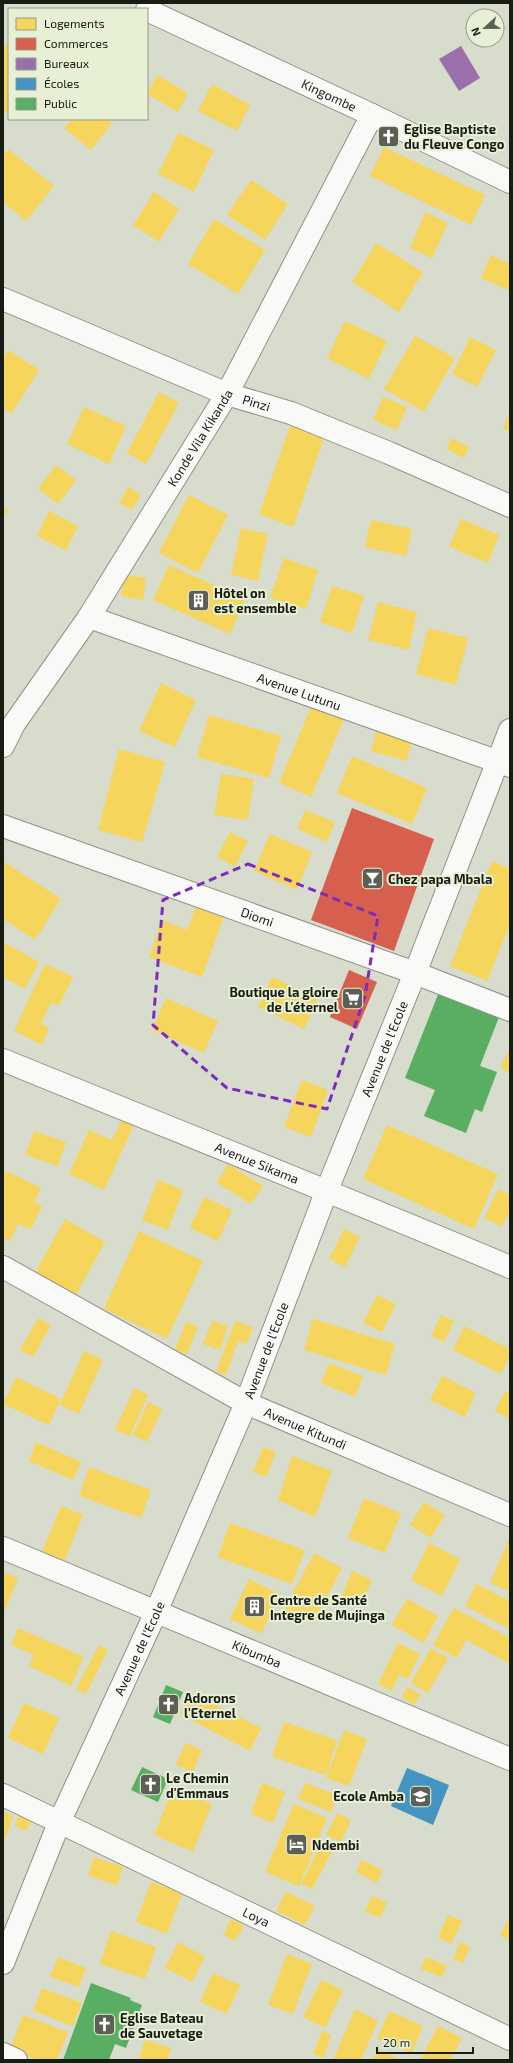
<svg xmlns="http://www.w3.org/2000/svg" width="513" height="2063" viewBox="0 0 513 2063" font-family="'Exo 2',sans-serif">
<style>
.homes{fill:#f6d55c}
.shops{fill:#d6604d}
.offices{fill:#9970ab}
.schools{fill:#4393c3}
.public{fill:#5aae61}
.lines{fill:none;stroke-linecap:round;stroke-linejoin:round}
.minor-casing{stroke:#8e9287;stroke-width:24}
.minor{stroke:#f9faf8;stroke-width:22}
.marked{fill:none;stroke:#7b2cbf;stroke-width:3;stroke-dasharray:8 5;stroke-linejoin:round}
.labels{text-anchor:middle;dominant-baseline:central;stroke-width:4;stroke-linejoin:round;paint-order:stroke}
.street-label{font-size:13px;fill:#191c12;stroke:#e7f0d4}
.poi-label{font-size:13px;font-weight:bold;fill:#191c12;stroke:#e7f0d4;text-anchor:start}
</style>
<rect width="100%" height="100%" fill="#d7dccd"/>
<!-- homes -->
<path class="homes" d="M9 41V114L3 109V49Z
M157 75 188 93 178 112 147 94Z
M212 84 250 105 237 131 198 111Z
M72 119H107L112 123 91 150 64 128Z
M178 133 214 150 194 192 158 174Z
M384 147 485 195 471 225 370 176Z
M8 149 54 186 26 221 3 202V156Z
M251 180 288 204 265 240 227 215Z
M154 192 179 209 159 242 133 225Z
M425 212 448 223 432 258 410 248Z
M214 219 265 250 238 294 188 264Z
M376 243 423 272 399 312 352 282Z
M491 255 510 264V291L481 278Z
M345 321 387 341 369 379 327 358Z
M415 336 455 358 424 412 384 389Z
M470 337 496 350 477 387 452 374Z
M8 350 39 370 12 413 3 408V359Z
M159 392 179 403 146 464 127 453Z
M383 397 407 407 397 430 373 420Z
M84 407 126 426 109 464 67 444Z
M510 410V432L503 429Z
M292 420 326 432 293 527 259 514Z
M451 438 469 447 464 458 446 449Z
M56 465 76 480 58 504 38 489Z
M128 487 141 495 132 510 119 503Z
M189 495 228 515 198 573 159 553Z
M3 506 8 511 3 517Z
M49 511 78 526 66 551 37 536Z
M461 519 499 535 488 563 449 547Z
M371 520 412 529 406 556 365 547Z
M241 528 268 534 258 581 231 575Z
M284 558 318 570 306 609 270 598Z
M169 565 245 599 230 634 153 600Z
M125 575 146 578 143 600 121 596Z
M332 586 364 596 352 633 320 622Z
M378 602 417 612 409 650 368 640Z
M428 628 468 638 456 685 416 674Z
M161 683 196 700 175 747 139 731Z
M312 705 344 719 311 797 279 783Z
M209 715 281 736 269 778 197 757Z
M378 724 414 733 407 761 371 751Z
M119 749 165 762 142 842 98 830Z
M352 756 427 788 412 824 337 793Z
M221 774 254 779 248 820 214 815Z
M305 810 335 822 327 842 297 829Z
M230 832 248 841 235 867 217 857Z
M270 834 312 852 297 890 254 871Z
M3 861 61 899 35 940 3 919Z
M492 861 510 869V924L487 981 450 966Z
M197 904 225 914 202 977 149 957 162 920 187 930Z
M3 942 39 962 25 989 3 977Z
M45 964 73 977 59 1006 51 1002 41 1024 49 1028 42 1045 14 1031Z
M272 977 318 998 304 1029 258 1007Z
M166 998 218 1021 204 1053 152 1030Z
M510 1047V1073L500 1068Z
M302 1080 328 1090 311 1137 284 1127Z
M122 1119 134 1125 104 1190 69 1174 89 1130 112 1140Z
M387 1125 498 1174 474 1229 363 1179Z
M34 1131 66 1142 58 1166 25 1155Z
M228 1164 263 1186 251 1204 217 1183Z
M6 1171 41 1188 34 1202 42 1206 31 1229 18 1224 10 1241 3 1238V1177Z
M158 1180 183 1190 168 1230 142 1220Z
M498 1189 510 1195V1210L502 1227 484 1218Z
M204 1197 232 1210 218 1241 190 1228Z
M65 1219 105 1242 76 1295 35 1273Z
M344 1229 360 1237 345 1267 329 1259Z
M139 1231 203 1261 167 1339 104 1309Z
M377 1295 396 1304 382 1332 363 1323Z
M441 1315 454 1321 444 1342 431 1336Z
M38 1318 51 1325 33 1357 20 1350Z
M313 1319 395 1344 386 1375 304 1350Z
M212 1321 228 1326 220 1350 203 1344Z
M235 1321 253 1327 247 1344 238 1341 226 1375 216 1372Z
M186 1322 198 1327 187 1354 175 1349Z
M464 1326 510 1349V1356L501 1374 453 1350Z
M84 1351 103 1360 79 1414 60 1405Z
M329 1363 363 1376 355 1397 321 1383Z
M442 1376 476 1393 465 1417 430 1400Z
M16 1377 61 1399 49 1425 3 1404Z
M134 1388 148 1395 130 1436 115 1430Z
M505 1391 510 1393V1419L495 1411Z
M148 1402 162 1409 147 1442 133 1435Z
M36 1442 81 1462 73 1480 29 1461Z
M263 1447 276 1452 266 1477 253 1472Z
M292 1456 332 1471 315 1517 278 1500Z
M89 1467 151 1490 141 1518 79 1496Z
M364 1498 401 1513 385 1553 348 1538Z
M424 1502 445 1515 431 1538 410 1525Z
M61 1506 83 1515 64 1562 42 1552Z
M230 1523 305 1550 292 1584 218 1557Z
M510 1536V1592L490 1583Z
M429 1543 460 1559 442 1596 411 1580Z
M314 1553 342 1568 313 1624 284 1610Z
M352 1571 372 1580 360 1608 340 1600Z
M3 1572 18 1578 3 1615Z
M249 1579 280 1594 261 1634 230 1619Z
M476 1584 510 1601V1629L465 1606Z
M407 1599 438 1616 424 1643 392 1625Z
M454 1608 510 1638V1664L466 1640 457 1658 433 1645Z
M18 1628 84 1657 71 1686 29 1666 34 1655 11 1645Z
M398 1643 420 1654 408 1679 399 1675 392 1691 378 1684Z
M99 1645 108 1650 86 1694 76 1689Z
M431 1648 448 1658 428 1693 411 1683Z
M407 1687 421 1694 414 1705 402 1697Z
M191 1693 261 1728 250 1751 180 1714Z
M24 1703 59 1718 43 1754 8 1738Z
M284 1722 337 1740 326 1775 272 1757Z
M344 1730 367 1739 349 1786 326 1778Z
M185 1743 202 1750 193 1772 176 1765Z
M262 1783 285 1792 273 1823 251 1814Z
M305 1783 337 1795 331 1812 298 1799Z
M173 1788 212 1804 193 1852 154 1835Z
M294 1804 327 1818 299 1886 265 1872Z
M3 1812 13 1816 3 1845Z
M337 1813 351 1820 341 1842 326 1835Z
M19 1814 32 1818 27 1831 15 1826Z
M322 1841 334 1848 312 1889 301 1884Z
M94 1857 123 1867 117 1886 88 1875Z
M361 1860 383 1870 377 1883 356 1872Z
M151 1882 182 1893 167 1934 136 1922Z
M286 1892 315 1906 305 1925 276 1911Z
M372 1896 387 1902 380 1918 365 1911Z
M448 1915 462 1921 451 1944 438 1937Z
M231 1919 244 1925 235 1941 223 1935Z
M508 1920 510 1921V1941L500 1935Z
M111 1931 156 1947 145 1979 100 1964Z
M178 1942 205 1957 192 1982 165 1968Z
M460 1942 470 1947 463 1963 453 1959Z
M287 1954 312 1964 293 2014 268 2005Z
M58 1957 86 1968 79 1987 50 1977Z
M425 1957 447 1965 442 1977 421 1969Z
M213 1973 240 1985 227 2014 200 2002Z
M321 1980 343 1990 325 2028 303 2017Z
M42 1988 82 2003 73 2026 33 2011Z
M355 2009 378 2021 361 2060H333Z
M389 2011 423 2026 412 2053 377 2039Z
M23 2015 68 2032 57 2060H38L10 2049Z
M438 2026 462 2038 451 2060H420Z
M322 2031 331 2035 324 2058 313 2054Z
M145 2040 171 2048 167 2060H138Z
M377 2049 401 2060H373Z"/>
<!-- shops -->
<path class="shops" d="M352 808 434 839 394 951 311 920Z
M349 970 377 982 357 1029 330 1017Z"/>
<!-- offices -->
<path class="offices" d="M461 46 480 78 459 91 439 59Z"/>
<!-- schools -->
<path class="schools" d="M407 1768 449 1785 433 1825 391 1806Z"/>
<!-- public -->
<path class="public" d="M439 992 499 1017 480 1066 497 1072 482 1112 475 1109 466 1133 424 1116 435 1090 405 1078Z
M166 1685 183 1692 170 1724 153 1717Z
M142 1767 168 1779 158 1802 131 1790Z
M91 1983 131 1998 130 2000 142 2005 126 2048 115 2044 109 2060H63Z"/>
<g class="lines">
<defs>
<g id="minor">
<path id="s1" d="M147 10 372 115 510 182"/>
<path id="s2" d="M3 299 227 394 291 413 389 453 510 506"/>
<path id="s3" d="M89 617 510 766"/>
<path id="s4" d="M3 746 14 724 89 617 227 394 372 115"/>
<path id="s5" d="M3 826 415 973 510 1010"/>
<path id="s6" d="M3 1060C172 1129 342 1196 510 1267"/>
<path id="s7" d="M3 1267 246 1403 510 1515"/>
<path id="s8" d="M3 1548 510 1759"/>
<path id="s9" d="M3 1795 510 2039"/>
<path id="s10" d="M3 1963 59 1823 156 1612 246 1403 327 1190 415 973 510 730"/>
<path d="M3 2054 16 2060"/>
</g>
</defs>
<!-- minor casing -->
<use href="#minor" class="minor-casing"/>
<!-- minor -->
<use href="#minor" class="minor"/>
</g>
<!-- marked area -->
<path class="marked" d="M248 864 378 916 365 996 327 1109 227 1088 153 1025 163 900Z"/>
<!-- icons -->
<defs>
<symbol id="church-square" viewBox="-11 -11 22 22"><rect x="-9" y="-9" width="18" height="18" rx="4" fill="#5c5f53" stroke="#e7f0d4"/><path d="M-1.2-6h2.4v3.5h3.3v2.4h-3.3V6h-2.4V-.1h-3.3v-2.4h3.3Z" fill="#fff"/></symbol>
<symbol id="building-square" viewBox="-11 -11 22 22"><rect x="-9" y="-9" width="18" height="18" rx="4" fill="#5c5f53" stroke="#e7f0d4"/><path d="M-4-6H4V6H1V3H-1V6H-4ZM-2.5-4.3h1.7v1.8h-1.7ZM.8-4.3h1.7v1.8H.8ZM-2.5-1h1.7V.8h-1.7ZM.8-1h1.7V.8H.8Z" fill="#fff"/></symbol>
<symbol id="bar-square" viewBox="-11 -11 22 22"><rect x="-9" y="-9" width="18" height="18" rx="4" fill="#5c5f53" stroke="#e7f0d4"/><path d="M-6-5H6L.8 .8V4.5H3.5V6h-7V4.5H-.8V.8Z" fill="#fff"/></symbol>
<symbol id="supermarket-square" viewBox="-11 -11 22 22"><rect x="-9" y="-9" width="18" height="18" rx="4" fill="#5c5f53" stroke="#e7f0d4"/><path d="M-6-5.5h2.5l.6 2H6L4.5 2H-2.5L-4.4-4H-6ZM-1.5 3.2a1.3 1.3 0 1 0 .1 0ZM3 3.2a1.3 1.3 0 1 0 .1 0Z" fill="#fff"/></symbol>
<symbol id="school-square" viewBox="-11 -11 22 22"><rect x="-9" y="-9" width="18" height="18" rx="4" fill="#5c5f53" stroke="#e7f0d4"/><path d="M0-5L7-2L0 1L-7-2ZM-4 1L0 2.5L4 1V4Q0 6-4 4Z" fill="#fff"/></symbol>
<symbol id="hotel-square" viewBox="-11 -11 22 22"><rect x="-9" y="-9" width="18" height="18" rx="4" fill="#5c5f53" stroke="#e7f0d4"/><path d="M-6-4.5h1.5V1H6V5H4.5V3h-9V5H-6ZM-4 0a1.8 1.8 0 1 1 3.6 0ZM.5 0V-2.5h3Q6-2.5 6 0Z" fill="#fff"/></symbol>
</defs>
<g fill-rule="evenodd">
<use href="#church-square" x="376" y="124" width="25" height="25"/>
<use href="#building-square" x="186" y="588" width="25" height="25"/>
<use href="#bar-square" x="360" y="866" width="25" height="25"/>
<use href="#supermarket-square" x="340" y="986" width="25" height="25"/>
<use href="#building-square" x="242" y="1594" width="25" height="25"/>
<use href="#church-square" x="156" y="1692" width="25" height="25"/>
<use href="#church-square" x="138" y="1772" width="25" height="25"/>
<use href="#school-square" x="408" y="1784" width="25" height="25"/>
<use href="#hotel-square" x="284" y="1832" width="25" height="25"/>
<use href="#church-square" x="92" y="2012" width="25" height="25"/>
</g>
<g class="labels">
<!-- street labels -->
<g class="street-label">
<text stroke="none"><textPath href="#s1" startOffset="201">Kingombe</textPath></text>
<text stroke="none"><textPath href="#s2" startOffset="274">Pinzi</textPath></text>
<text stroke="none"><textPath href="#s4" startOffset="366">Konde Vila Kikanda</textPath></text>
<text stroke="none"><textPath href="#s3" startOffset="223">Avenue Lutunu</textPath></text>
<text stroke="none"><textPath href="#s5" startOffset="270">Diomi</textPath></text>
<text stroke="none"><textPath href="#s10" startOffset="991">Avenue de l'Ecole</textPath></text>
<text stroke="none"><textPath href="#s6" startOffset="274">Avenue Sikama</textPath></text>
<text stroke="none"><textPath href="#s10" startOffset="667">Avenue de l'Ecole</textPath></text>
<text stroke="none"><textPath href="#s7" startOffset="343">Avenue Kitundi</textPath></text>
<text stroke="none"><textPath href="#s10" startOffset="343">Avenue de l'Ecole</textPath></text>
<text stroke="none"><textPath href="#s8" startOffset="275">Kibumba</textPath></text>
<text stroke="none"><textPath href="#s9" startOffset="281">Loya</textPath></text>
</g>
<!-- poi labels -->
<g class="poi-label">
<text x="404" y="129">Eglise Baptiste<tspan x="404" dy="15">du Fleuve Congo</tspan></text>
<text x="214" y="593">Hôtel on<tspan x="214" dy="15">est ensemble</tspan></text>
<text x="388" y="879">Chez papa Mbala</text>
<text x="338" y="992" text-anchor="end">Boutique la gloire<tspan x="338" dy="15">de L'éternel</tspan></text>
<text x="270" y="1600">Centre de Santé<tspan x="270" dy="15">Integre de Mujinga</tspan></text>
<text x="184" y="1698">Adorons<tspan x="184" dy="15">l'Eternel</tspan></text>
<text x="166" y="1778">Le Chemin<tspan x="166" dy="15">d'Emmaus</tspan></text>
<text x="404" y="1796" text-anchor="end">Ecole Amba</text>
<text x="312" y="1845">Ndembi</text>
<text x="120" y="2018">Eglise Bateau<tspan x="120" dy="15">de Sauvetage</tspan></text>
</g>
</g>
<!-- border -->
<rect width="513" height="2063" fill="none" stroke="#191c12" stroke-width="8"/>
<!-- legend -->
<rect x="8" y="8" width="140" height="112" fill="#e7f0d4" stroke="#959b86"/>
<rect x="16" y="18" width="20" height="12" fill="#f6d55c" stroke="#959b86"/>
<text x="44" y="28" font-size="12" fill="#191c12">Logements</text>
<rect x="16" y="38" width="20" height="12" fill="#d6604d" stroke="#959b86"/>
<text x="44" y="48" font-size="12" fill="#191c12">Commerces</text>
<rect x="16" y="58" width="20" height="12" fill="#9970ab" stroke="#959b86"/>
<text x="44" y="68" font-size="12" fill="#191c12">Bureaux</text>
<rect x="16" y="78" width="20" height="12" fill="#4393c3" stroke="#959b86"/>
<text x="44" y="88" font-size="12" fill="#191c12">Écoles</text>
<rect x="16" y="98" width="20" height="12" fill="#5aae61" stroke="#959b86"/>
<text x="44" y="108" font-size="12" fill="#191c12">Public</text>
<!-- north arrow -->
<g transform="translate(485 28) rotate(248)"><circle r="19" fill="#e7f0d4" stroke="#959b86"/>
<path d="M0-3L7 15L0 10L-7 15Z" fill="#5c5f53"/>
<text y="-6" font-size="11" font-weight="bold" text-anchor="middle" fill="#191c12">N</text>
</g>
<!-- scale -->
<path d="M377 2047v6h96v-6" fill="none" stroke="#191c12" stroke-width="2"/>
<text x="383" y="2047" font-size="12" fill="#191c12" stroke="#e7f0d4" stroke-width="3" paint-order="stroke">20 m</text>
</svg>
